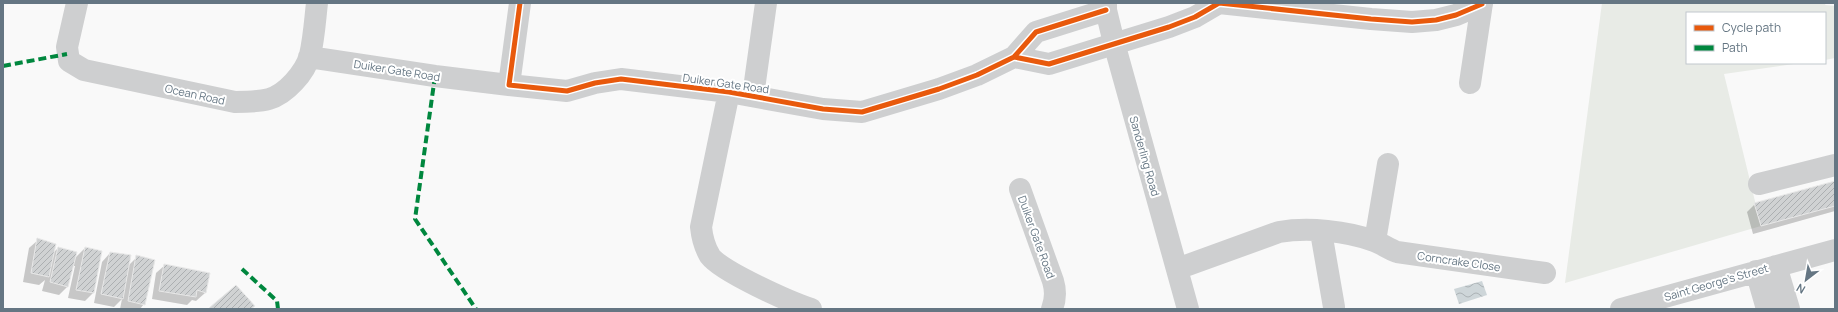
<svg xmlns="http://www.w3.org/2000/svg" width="1838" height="312" viewBox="0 0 1838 312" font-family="Manrope,sans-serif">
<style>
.grass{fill:#e8ebe6}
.water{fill:url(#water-waves)}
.shadow{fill:#0003}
.building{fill:url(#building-hatch);stroke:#e8e8e8}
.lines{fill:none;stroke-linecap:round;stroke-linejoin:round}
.minor{stroke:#cecfd0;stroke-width:22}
.quiet{stroke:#00873e;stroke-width:4;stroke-dasharray:8 4;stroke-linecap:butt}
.cycleway-casing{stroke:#fff;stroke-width:8}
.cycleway{stroke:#e8590c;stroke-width:5}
.labels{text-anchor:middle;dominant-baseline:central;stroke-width:4;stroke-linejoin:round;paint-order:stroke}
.street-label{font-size:11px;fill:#657683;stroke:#fff}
</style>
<defs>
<pattern id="water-waves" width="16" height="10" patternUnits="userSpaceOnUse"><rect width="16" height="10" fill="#ced6d9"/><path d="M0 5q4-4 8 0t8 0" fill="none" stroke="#abb2b5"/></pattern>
<pattern id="building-hatch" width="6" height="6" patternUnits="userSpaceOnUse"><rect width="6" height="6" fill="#d0d2d3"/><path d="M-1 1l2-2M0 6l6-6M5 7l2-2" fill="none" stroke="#acafb1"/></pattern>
</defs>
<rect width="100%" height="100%" fill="#f9f9f9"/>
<!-- grass -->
<path class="grass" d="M1602 3H1826L1825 5 1835 6V58L1825 60V13H1687V63H1801L1724 74 1761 226 1565 283Z"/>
<!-- water -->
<path class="water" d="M1482 281 1487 295 1459 304 1454 289Z"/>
<!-- shadow -->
<path class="shadow" d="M1835 182V211L1753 234 1747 212 1755 204Z
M38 240 53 253 58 248 75 258 85 248 101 252 93 293 85 301 68 298 75 266H73L68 286 59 295 42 291 45 280 39 285 23 282 29 248Z
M110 253 129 265 137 257 144 304 140 309H120L122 299 114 307 94 303 102 262Z
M165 265 209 274 205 293 196 301 192 300 187 305 152 299 156 273Z"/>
<!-- building -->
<path class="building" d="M1835 181V206L1761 226 1754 203Z
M37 238 56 244 49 277 31 273Z
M58 247 77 252 68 287 50 282Z
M85 247 102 251 94 293 76 290Z
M110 252 131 255 123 299 101 294Z
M136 255 155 260 145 305 128 301Z
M164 264 210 273 206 293 197 290 196 297 159 291Z
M236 285 255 306 251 309H210L209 308Z"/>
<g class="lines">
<!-- minor -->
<path class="minor" d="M77 3 67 47 69 61 84 70 235 102C246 102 258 102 269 99 286 94 305 73 310 55 314 38 315 20 317 3
M520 3 509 85 567 91 595 83 621 79 729 92 823 109 862 112 939 89 977 75 1014 57 1036 32 1106 10
M1106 3V10L1114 43 1188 309
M309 57 435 76 509 85
M1014 57 1049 64 1169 27 1195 17 1219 3 1371 19 1412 22 1436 20 1456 15 1482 4
M1470 83 1482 3
M729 92 701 227C702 237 704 246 710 256 722 272 790 302 811 309
M753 96 766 3
M1759 184 1835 165
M1020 189 1053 281C1056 291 1056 299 1052 309
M1321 232 1334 307
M1375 241 1388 164
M1776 266 1789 309
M1177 269 1279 232C1308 227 1347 231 1374 241 1382 244 1389 249 1397 252L1545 273
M1756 271 1767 309
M1621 309 1835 250"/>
<!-- quiet -->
<path class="quiet" d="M3 66 67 54
M435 76 415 219 476 309
M242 269 277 301 278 309"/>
<defs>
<path id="cycleway" d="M520 3 509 85 567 91 595 83 621 79 729 92 823 109 862 112 939 89 977 75 1014 57 1036 32 1106 10
M1014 57 1049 64 1169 27 1195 17 1219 3 1371 19 1412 22 1436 20 1456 15 1482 4"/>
</defs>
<!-- cycleway casing -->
<use href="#cycleway" class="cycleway-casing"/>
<!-- cycleway -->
<use href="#cycleway" class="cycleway"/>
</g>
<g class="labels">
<!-- street labels -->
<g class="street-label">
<text transform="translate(397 70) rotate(9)">Duiker Gate Road</text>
<text transform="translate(726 83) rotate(8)">Duiker Gate Road</text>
<text transform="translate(195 94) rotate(12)">Ocean Road</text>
<text transform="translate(1145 156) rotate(74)">Sanderling Road</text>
<text transform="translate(1037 237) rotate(70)">Duiker Gate Road</text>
<text transform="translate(1459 261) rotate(8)">Corncrake Close</text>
<text transform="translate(1716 282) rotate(-16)">Saint George's Street</text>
</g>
</g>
<!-- border -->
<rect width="1838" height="312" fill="none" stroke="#657683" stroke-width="8"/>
<!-- legend -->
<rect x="1686" y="12" width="140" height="52" fill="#ffffff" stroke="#c1c8cd"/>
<rect x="1694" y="25" width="20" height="6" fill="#e8590c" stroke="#c1c8cd"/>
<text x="1722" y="32" font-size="12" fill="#657683">Cycle path</text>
<rect x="1694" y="45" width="20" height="6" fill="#00873e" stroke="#c1c8cd"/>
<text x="1722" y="52" font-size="12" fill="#657683">Path</text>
<!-- north arrow -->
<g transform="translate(1806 280) rotate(211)" stroke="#ffffff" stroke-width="3" paint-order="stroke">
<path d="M0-3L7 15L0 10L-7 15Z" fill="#657683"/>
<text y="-6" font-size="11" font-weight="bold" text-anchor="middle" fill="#657683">N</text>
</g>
</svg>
